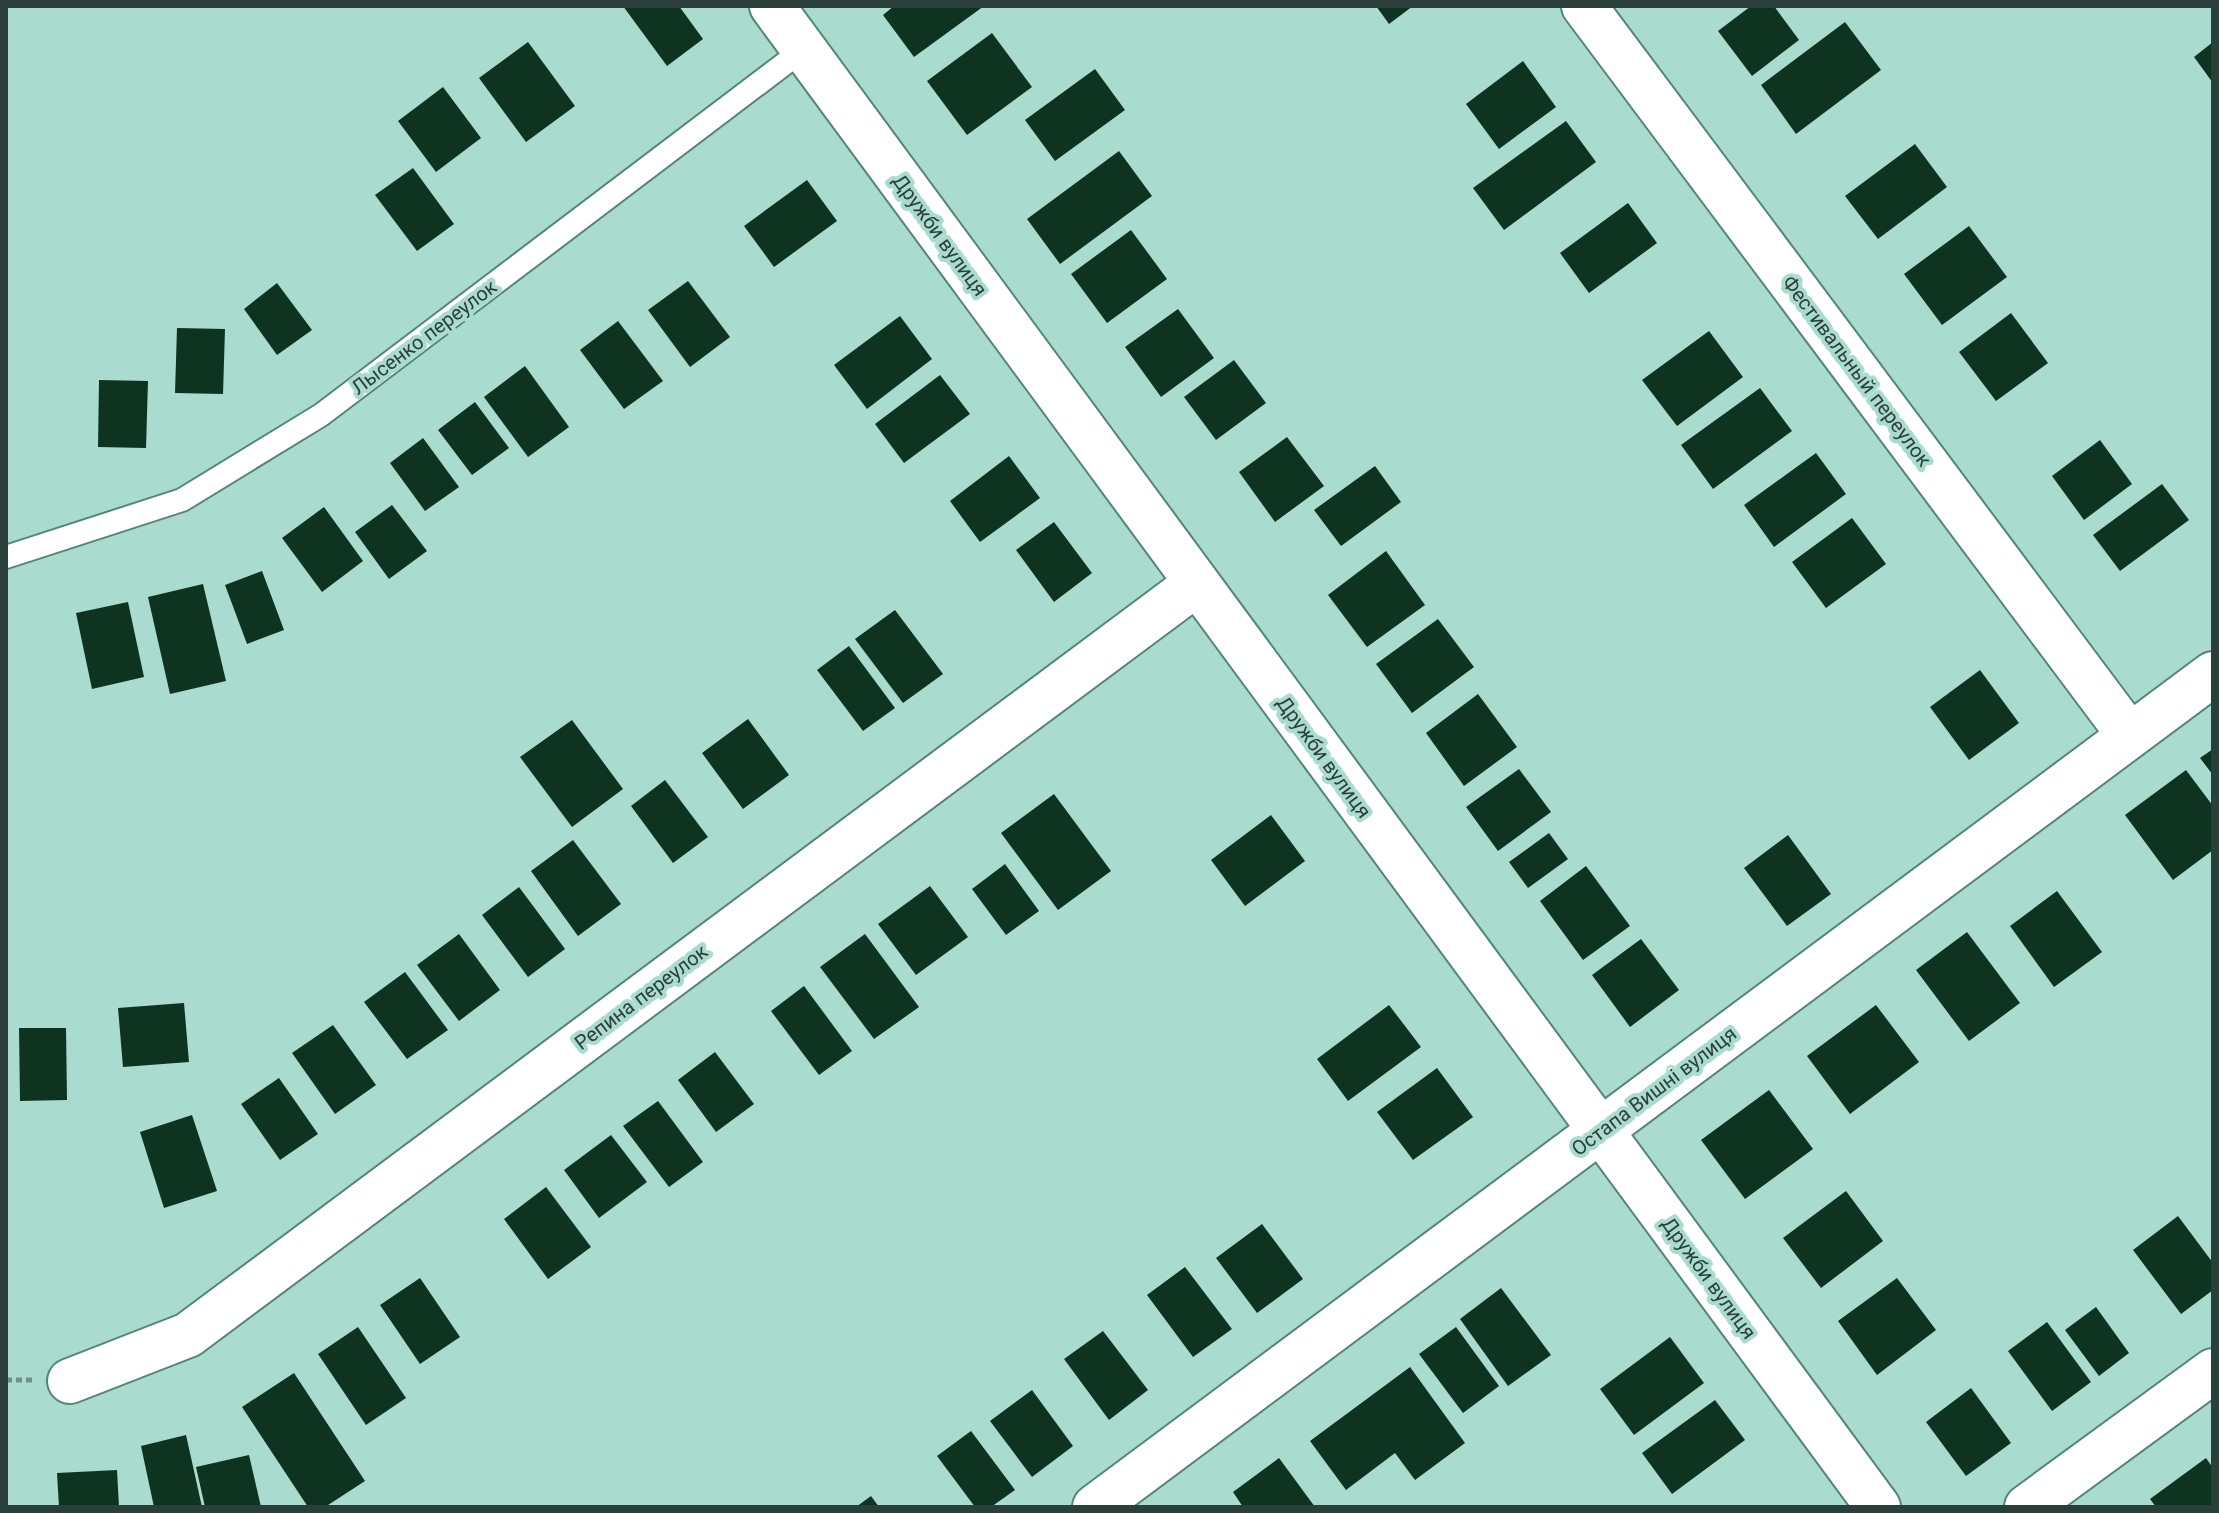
<svg xmlns="http://www.w3.org/2000/svg" width="2219" height="1513" viewBox="0 0 2219 1513" font-family="Roboto,sans-serif">
<style>
.building{fill:#0e3320}
.lines{fill:none;stroke-linecap:round;stroke-linejoin:round}
.lane-casing{stroke:#55847a;stroke-width:26}
.street-casing{stroke:#55847a;stroke-width:48}
.path{stroke:#6d9188;stroke-width:5;stroke-dasharray:6 4;stroke-linecap:butt}
.lane{stroke:#fff;stroke-width:22}
.street{stroke:#fff;stroke-width:44}
.labels{text-anchor:middle;dominant-baseline:central;stroke-width:8;stroke-linejoin:round;paint-order:stroke}
.street-label{font-size:20px;fill:#2b3f3a;stroke:#a9dbcf}
</style>
<rect width="100%" height="100%" fill="#a9dbcf"/>
<!-- building -->
<path class="building" d="M623 6H679L703 39 667 66Z
M894 6H984L914 57 883 15Z
M1376 6H1413L1389 24Z
M1751 6H1774L1799 40 1752 76 1718 31Z
M1845 22 1881 70 1796 134 1761 85Z
M992 33 1032 87 967 135 927 81Z
M528 42 575 106 526 142 479 78Z
M2213 42V83L2194 57Z
M1523 61 1556 107 1499 149 1466 104Z
M1095 69 1125 110 1055 161 1025 120Z
M443 87 481 138 436 172 398 121Z
M1566 121 1596 162 1504 230 1473 188Z
M1915 144 1947 187 1878 239 1845 196Z
M1119 151 1152 196 1060 264 1027 219Z
M413 168 454 224 417 251 375 195Z
M807 180 837 221 774 267 744 226Z
M1628 203 1657 243 1589 293 1560 253Z
M1969 226 2007 277 1942 325 1904 274Z
M1131 230 1167 279 1107 323 1071 274Z
M688 281 730 337 690 367 648 310Z
M277 283 312 330 277 355 244 309Z
M1178 309 1214 358 1161 397 1125 347Z
M2011 313 2048 363 1996 401 1959 352Z
M900 316 932 359 867 409 834 365Z
M618 321 663 381 624 409 580 350Z
M177 328 225 329 223 394 175 393Z
M1709 331 1743 377 1677 426 1642 380Z
M1234 360 1266 403 1216 440 1184 397Z
M525 366 569 427 528 457 484 397Z
M940 375 970 414 904 463 875 424Z
M99 380 148 381 146 448 98 447Z
M1760 388 1792 431 1713 489 1681 445Z
M475 402 509 448 472 475 438 430Z
M1287 437 1324 486 1275 522 1239 472Z
M423 438 459 487 425 511 390 463Z
M2100 440 2132 484 2084 520 2052 476Z
M1816 453 1846 494 1774 547 1744 505Z
M1009 456 1040 498 980 542 950 501Z
M1375 466 1401 502 1341 546 1314 510Z
M2162 484 2189 520 2120 571 2093 535Z
M392 505 427 551 389 579 355 532Z
M324 507 363 561 322 592 282 538Z
M1852 518 1886 564 1826 608 1792 562Z
M1054 522 1092 573 1054 602 1016 550Z
M1386 551 1425 605 1367 647 1328 595Z
M262 571 284 630 247 644 225 585Z
M203 584 226 681 170 694 148 597Z
M128 602 144 677 92 689 76 613Z
M895 610 943 674 903 703 855 639Z
M1438 619 1474 667 1412 713 1376 664Z
M849 646 895 708 863 731 817 670Z
M1980 670 2019 723 1969 760 1930 707Z
M1478 694 1517 747 1464 786 1426 733Z
M748 719 789 775 743 809 702 753Z
M572 720 623 789 572 827 520 757Z
M2213 749V775L2200 758Z
M1519 769 1551 812 1498 851 1466 807Z
M2186 770 2213 806V850L2173 880 2125 815Z
M665 780 708 837 673 863 631 806Z
M1054 794 1111 871 1058 910 1001 833Z
M1271 815 1305 861 1245 906 1211 860Z
M1549 833 1568 859 1528 888 1509 862Z
M1788 835 1831 894 1787 926 1744 868Z
M573 840 621 904 578 936 531 871Z
M1005 864 1039 911 1006 935 972 889Z
M1586 866 1630 926 1583 960 1540 901Z
M930 886 968 937 916 975 878 924Z
M519 887 565 949 528 977 482 915Z
M2057 891 2102 952 2054 987 2010 926Z
M1967 932 2020 1003 1969 1041 1916 970Z
M459 934 500 990 459 1021 417 965Z
M865 934 919 1007 874 1039 820 967Z
M1641 939 1679 990 1630 1027 1592 975Z
M405 972 448 1030 407 1059 364 1002Z
M804 986 852 1051 819 1075 771 1011Z
M184 1003 189 1062 123 1067 118 1008Z
M1389 1005 1421 1047 1348 1101 1317 1059Z
M1876 1005 1919 1062 1850 1114 1807 1056Z
M333 1025 376 1085 335 1114 292 1053Z
M19 1028H66L67 1100 20 1101Z
M715 1052 754 1104 716 1132 678 1080Z
M1437 1068 1473 1117 1413 1160 1377 1112Z
M279 1078 318 1134 280 1160 241 1104Z
M1769 1090 1813 1149 1745 1199 1701 1140Z
M658 1101 703 1162 669 1187 623 1126Z
M192 1115 217 1191 164 1208 140 1132Z
M611 1135 647 1182 599 1218 564 1170Z
M546 1187 591 1247 548 1279 504 1219Z
M1846 1191 1883 1241 1821 1288 1783 1238Z
M2178 1216 2213 1263V1290L2181 1314 2133 1250Z
M1262 1224 1303 1279 1257 1313 1216 1258Z
M1185 1267 1232 1329 1193 1357 1147 1295Z
M420 1278 460 1337 420 1364 380 1305Z
M1897 1278 1936 1330 1877 1375 1838 1321Z
M1501 1288 1551 1355 1508 1386 1460 1319Z
M2096 1307 2129 1353 2099 1376 2065 1330Z
M2047 1322 2091 1382 2052 1411 2008 1351Z
M358 1327 406 1398 366 1425 318 1354Z
M1456 1327 1499 1386 1463 1413 1419 1354Z
M1103 1331 1148 1390 1109 1420 1064 1359Z
M1670 1337 1704 1383 1634 1435 1600 1389Z
M1410 1367 1465 1443 1415 1480 1395 1453 1346 1490 1310 1441Z
M294 1373 365 1481 325 1507H308L242 1407Z
M1971 1388 2011 1443 1966 1476 1926 1422Z
M1032 1390 1073 1446 1032 1477 990 1421Z
M1715 1400 1745 1440 1672 1494 1642 1453Z
M971 1431 1015 1490 991 1507H975L937 1456Z
M186 1435 202 1507H154L141 1446Z
M249 1455 261 1507H205L196 1467Z
M1279 1458 1315 1507H1243L1233 1492Z
M2206 1458 2213 1468V1507H2156L2150 1499Z
M117 1470 119 1507H59L57 1473Z
M871 1496 879 1507H856Z"/>
<g class="lines">
<defs>
<path id="lane" d="M6 557 182 500 321 415 804 49"/>
<path id="street" d="M772 6 1878 1507
M1584 6 2130 736
M70 1381 188 1335 1196 584
M1095 1507 2213 674
M2027 1507 2213 1371"/>
</defs>
<!-- lane casing -->
<use href="#lane" class="lane-casing"/>
<!-- street casing -->
<use href="#street" class="street-casing"/>
<!-- path -->
<path class="path" d="M6 1380H33"/>
<!-- lane -->
<use href="#lane" class="lane"/>
<!-- street -->
<use href="#street" class="street"/>
</g>
<g class="labels">
<!-- street labels -->
<g class="street-label">
<text transform="translate(940 235) rotate(54)">Дружби вулиця</text>
<text transform="translate(424 337) rotate(-37)">Лысенко переулок</text>
<text transform="translate(1857 371) rotate(53)">Фестивальный переулок</text>
<text transform="translate(1324 757) rotate(54)">Дружби вулиця</text>
<text transform="translate(641 997) rotate(-37)">Репина переулок</text>
<text transform="translate(1654 1091) rotate(-37)">Остапа Вишні вулиця</text>
<text transform="translate(1709 1278) rotate(54)">Дружби вулиця</text>
</g>
</g>
<!-- border -->
<rect width="2219" height="1513" fill="none" stroke="#2b3f3a" stroke-width="16"/>
</svg>
